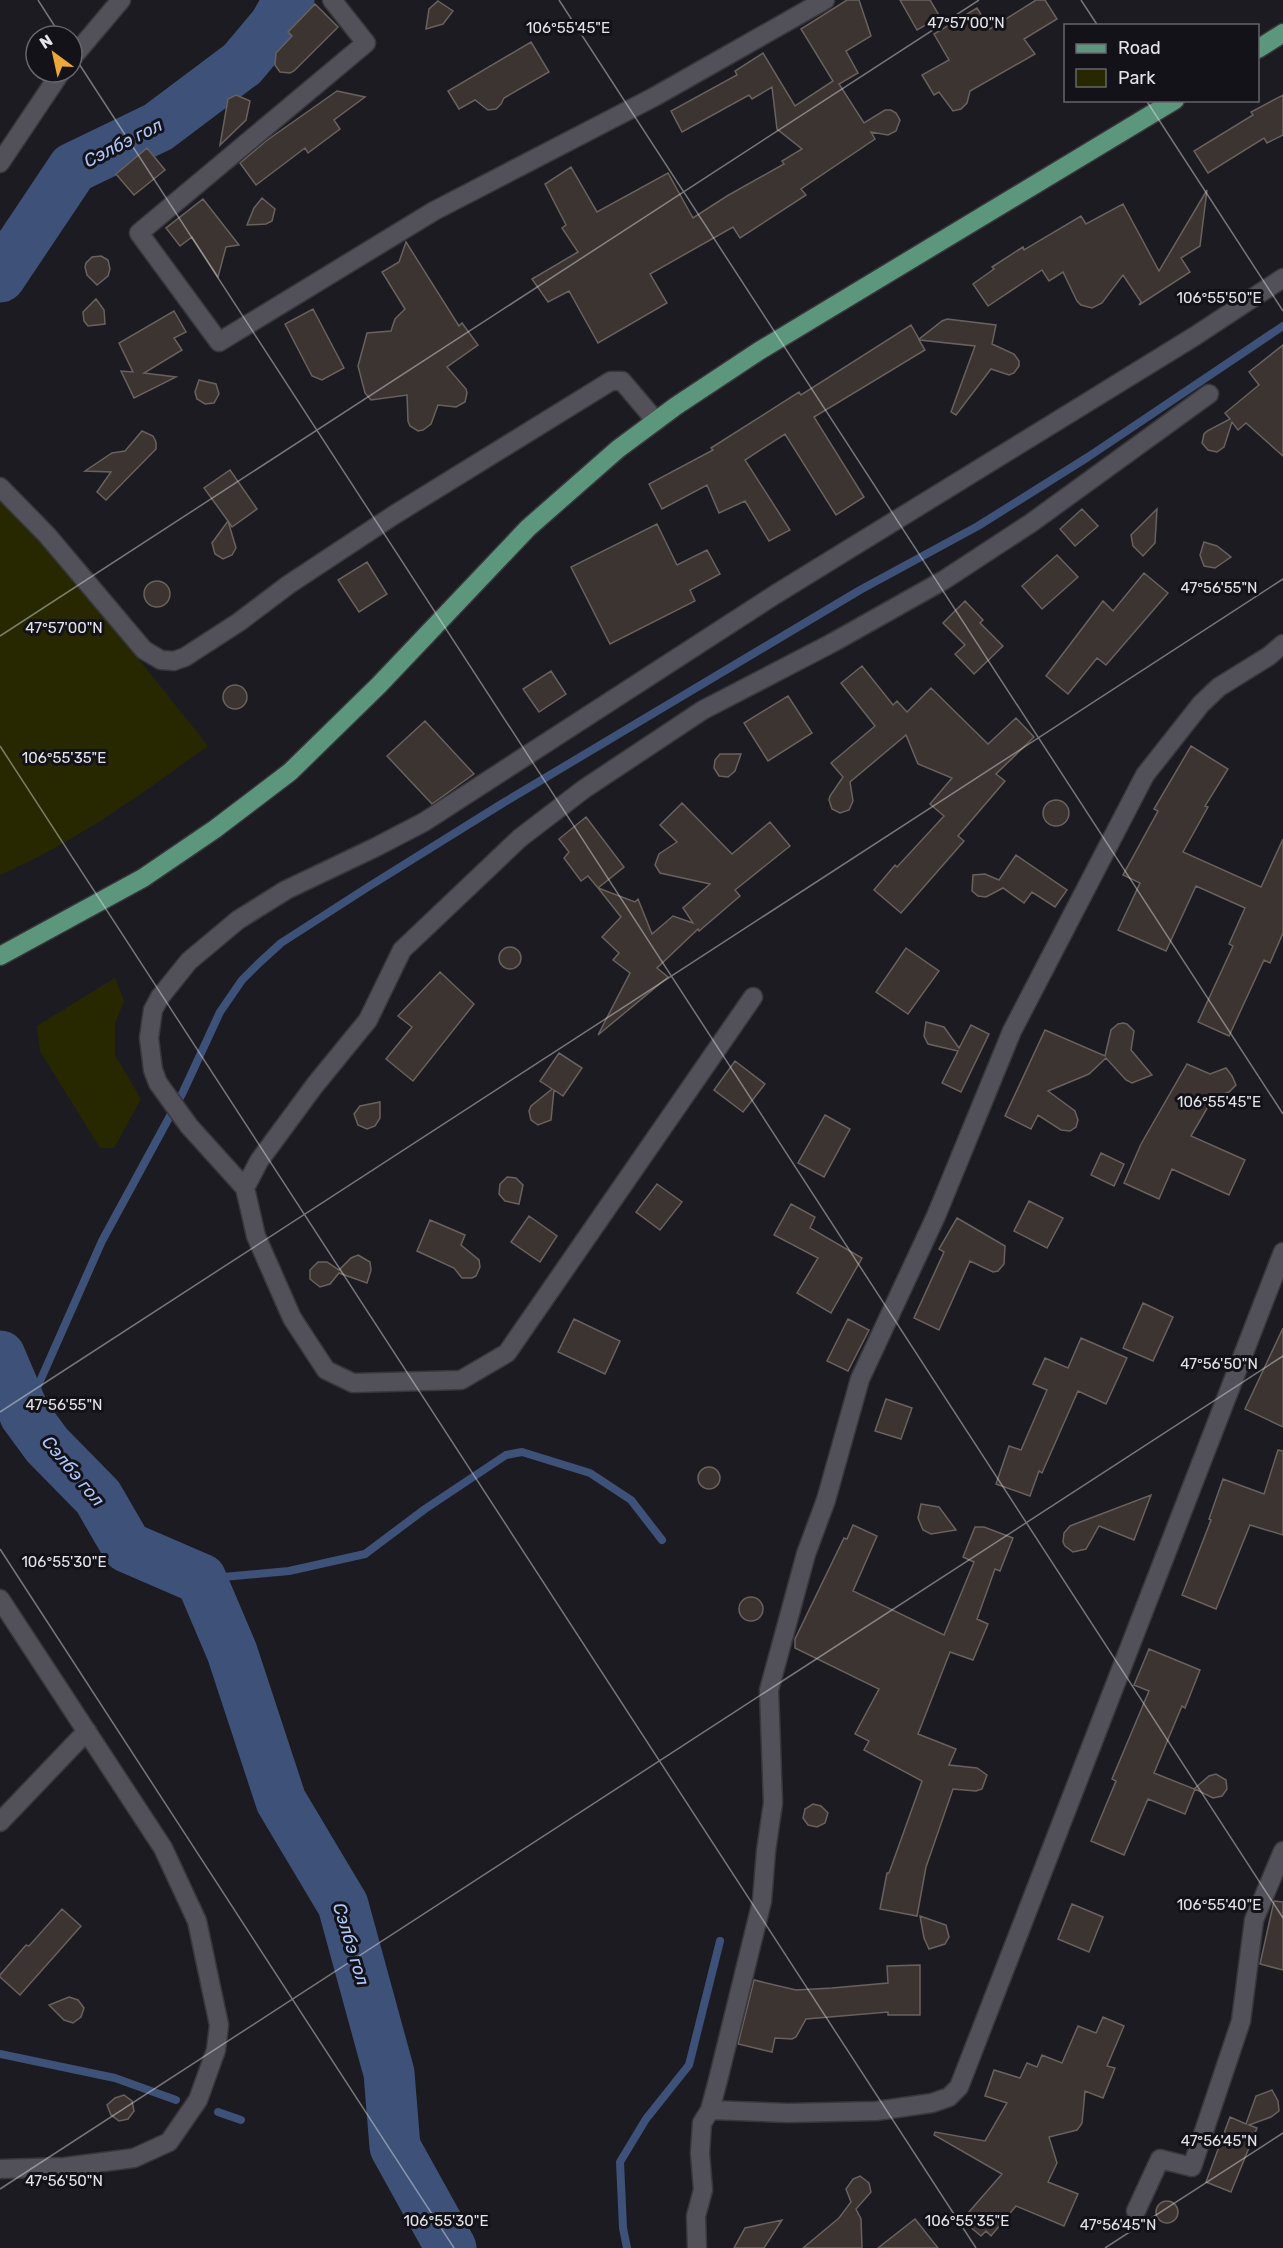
<svg xmlns="http://www.w3.org/2000/svg" width="1283" height="2248" viewBox="0 0 1283 2248" font-family="Rubik,sans-serif">
<style>
.green{fill:#282800}
.lines{fill:none;stroke-linecap:round;stroke-linejoin:round}
.stream{stroke:#3e5178;stroke-width:8}
.river{stroke:#3e5178;stroke-width:51}
.building{fill:#3c3430;stroke:#69615d;stroke-width:1.5}
.minor-casing{stroke:#38373c;stroke-width:21}
.major-casing{stroke:#38373c;stroke-width:21}
.minor{stroke:#525058;stroke-width:18}
.major{stroke:#5c977d;stroke-width:18}
.ticks{fill:none;stroke:#e5e5e9;stroke-width:1.5;stroke-opacity:0.45}
.labels{text-anchor:middle;dominant-baseline:central;stroke-width:6;stroke-linejoin:round;paint-order:stroke}
.water-label{font-size:18px;font-style:italic;fill:#aec8fc;stroke:#131218}
.ticks-label{font-size:15px;text-anchor:middle;fill:#e5e5e9;stroke:#131218;stroke-width:6;stroke-linejoin:round;paint-order:stroke}
</style>
<rect width="100%" height="100%" fill="#1c1b21"/>
<!-- green -->
<path class="green" d="M0 500 60 561 208 746C141 794 76 842 0 875Z
M115 978 124 1001 115 1023V1055L141 1099 114 1148H100L40 1051 37 1026Z"/>
<g class="lines">
<!-- stream -->
<path class="stream" d="M25 1415 102 1241 183 1092 220 1012 242 980 258 964 281 943 368 887 503 803 860 590 978 526 1088 457 1283 326
M201 1579 289 1571 365 1554 425 1509 506 1455 522 1452 590 1473 631 1500 662 1540
M0 2054 115 2078 176 2100
M218 2112 241 2120
M627 2248 623 2228 620 2162 646 2119 689 2065 720 1941"/>
<!-- river -->
<path class="river" d="M0 277 73 168 158 127 242 64 274 26 289 0
M0 1356 25 1415 47 1445 98 1497 127 1547 201 1579 232 1652 281 1801 343 1905 389 2073 395 2147 451 2248"/>
</g>
<!-- building -->
<path class="building" d="M847 0H859L871 36 846 51 858 73 839 84 864 123 885 110H891L896 113 900 120 896 131 888 135 871 132 875 139 801 189 806 195 740 238 733 227 650 274 667 303 598 343 569 291 548 302 532 279 578 252 562 228 566 225 545 184 571 167 597 212 668 173 693 218 727 196 784 164 782 161 802 149 777 129 772 87 752 99 749 95 682 132 671 111 737 75 735 71 763 53 795 106 833 81 801 29Z
M900 0H930L940 17 917 30Z
M1036 0H1045L1057 19 1024 39 1035 54 970 91 967 103 961 109 953 111 939 92 934 95 922 75 949 60 934 34 977 8 990 29Z
M438 1 453 11 443 24 426 29 429 9Z
M315 4 338 27 294 71 290 73 280 72 275 65 276 53 292 36 288 32Z
M531 42 549 72 504 98 501 104 496 109 488 110 475 100 459 109 448 91Z
M337 91 365 97 334 120 340 129 308 153 305 148 256 185 240 163 266 141Z
M236 95 250 101 246 120 220 145 228 99Z
M1283 95V135L1267 143 1264 138 1208 173 1194 151 1253 115 1251 112Z
M147 148 165 170 134 195 116 174Z
M1207 190 1200 246 1181 258 1190 272 1139 305 1141 302 1123 275 1102 303 1092 308 1081 305 1077 301 1063 272 1049 281 1042 270 988 306 973 284 994 269 992 267 1023 247 1024 250 1081 216 1086 224 1123 204 1159 271Z
M262 198 275 209 272 221 266 224 247 225 254 208Z
M203 199 239 245 226 247 218 277 192 237 180 246 166 228Z
M406 242 459 326 462 323 478 345 447 367 466 389 467 393 465 402 456 407 438 405 431 424 423 430 418 431 410 426 408 421 407 395 371 400 365 393 358 366 367 333 391 331 395 319 405 309 382 272 399 262Z
M101 256 108 260 110 269 108 276 97 285 87 275 85 267 86 263 92 257Z
M96 299 104 310 105 324 88 326 84 321 83 312Z
M313 309 344 368 322 380 312 376 285 324Z
M174 311 186 332 174 338 182 350 144 373 176 377 134 398 121 371 133 372 119 343Z
M947 319 996 325 992 344 1014 354 1019 361V366L1014 373 1009 375 991 369 956 415 951 412 975 346 919 340 925 350 814 417 864 497 836 515 785 434 745 460 790 530 769 541 745 501 719 513 707 485 662 509 649 484 713 450 711 448 799 392 801 395 911 325 919 339 942 321Z
M1283 345V456L1246 423 1238 430 1232 422 1224 447 1217 452 1208 450 1202 443 1204 434 1207 431 1230 419 1225 413 1259 385 1249 372Z
M199 380 216 384 219 394 214 403 205 404 197 399 195 392Z
M142 431 153 436 156 442V449L106 500 97 492 111 472 85 471 112 453 125 451Z
M230 470 257 509 232 527 228 521 236 548 232 555 223 559 215 554 212 543 228 521 204 488Z
M1082 509 1098 526 1075 546 1060 529Z
M1157 509 1155 543 1143 556 1133 546 1131 535Z
M657 524 677 565 707 550 720 574 690 590 695 601 610 644 571 567Z
M1204 542 1217 546 1231 557 1215 568 1204 566 1200 555Z
M1057 555 1078 577 1042 609 1022 586Z
M367 562 387 594 359 612 338 580Z
M1144 573 1168 593 1106 665 1097 658 1068 694 1046 676 1103 601 1113 611Z
M144 594a13 13 0 1 1 26 0a13 13 0 1 1-26 0Z
M965 601 983 620 980 623 1003 646 974 674 955 654 965 645 943 623Z
M862 666 893 705 897 701 907 712 931 688 988 744 1016 718 1034 737 996 774 1005 781 958 836 964 841 901 913 874 890 895 865 897 867 944 816 930 804 952 778 918 764 906 735 850 782 853 801 849 810 840 813 832 809 829 800 830 796 843 777 831 763 875 726 841 683Z
M551 671 566 694 539 712 523 689Z
M223 697a12 12 0 1 1 24 0a12 12 0 1 1-24 0Z
M788 696 812 733 768 761 744 723Z
M425 721 474 774 432 804 387 756Z
M1191 746 1228 769 1205 806 1208 807 1183 852 1261 887 1283 839V933L1270 963 1264 960 1229 1036 1198 1022 1233 946 1229 944 1245 908 1196 886 1166 951 1118 930 1140 883 1123 875 1158 811 1154 809Z
M720 754H741L735 771 728 777 719 776 714 768 715 760Z
M1043 813a13 13 0 1 1 26 0a13 13 0 1 1-26 0Z
M682 803 732 854 770 822 790 846 735 890 740 896 699 931 698 929 657 968 668 977 598 1035 630 973 613 960 619 953 602 937 621 917 598 888 635 902 638 899 652 934 673 916 693 923 683 908 710 884 660 873 655 865 659 854 677 842 660 825Z
M586 817 624 867 598 888 588 876 581 881 564 858 569 852 559 839Z
M1016 855 1067 890 1055 907 1032 892 1024 903 1003 888 986 897 978 896 972 891 973 875 985 874 999 880Z
M499 958a11 11 0 1 1 22 0a11 11 0 1 1-22 0Z
M906 948 939 971 908 1014 876 992Z
M440 972 474 1004 413 1081 386 1059 412 1027 398 1016Z
M926 1022 944 1027 959 1048 971 1025 989 1034 961 1092 942 1083 958 1051 928 1044 924 1036Z
M1123 1023 1127 1024 1134 1031 1131 1050 1152 1075 1132 1083 1126 1080 1106 1058 1089 1074 1048 1091 1075 1111 1078 1120 1076 1127 1070 1131 1061 1130 1038 1115 1031 1129 1005 1116 1045 1030 1105 1056 1111 1030 1118 1024Z
M559 1053 582 1068 563 1096 554 1090 551 1120 538 1125 531 1120 529 1111 531 1106 552 1089 540 1081Z
M735 1061 765 1084 743 1112 714 1090Z
M1187 1064 1210 1074 1226 1068 1232 1076 1236 1085 1229 1092 1213 1098 1191 1136 1245 1160 1229 1195 1172 1169 1159 1199 1124 1183 1141 1144Z
M380 1102V1118L375 1126 367 1129 358 1125 354 1114 360 1106Z
M825 1115 850 1129 824 1177 798 1163Z
M1101 1153 1124 1164 1114 1186 1091 1175Z
M507 1177 516 1178 523 1185 519 1204 505 1201 499 1194 500 1184Z
M657 1184 682 1202 660 1230 636 1212Z
M1029 1201 1063 1218 1047 1248 1014 1231Z
M791 1204 815 1217 810 1228 862 1258 831 1313 797 1293 818 1258 774 1235Z
M529 1216 557 1236 540 1262 511 1242Z
M957 1218 1005 1246 1004 1264 998 1271 993 1272 970 1261 939 1330 914 1318 944 1252 939 1249Z
M430 1220 465 1235 461 1245 479 1260 480 1267 476 1276 472 1278H462L454 1268 417 1251Z
M358 1255 370 1262 371 1270 367 1283 339 1273 330 1284 320 1287 310 1279V1270L318 1262H327L339 1270 351 1258Z
M1143 1303 1173 1317 1153 1361 1123 1348Z
M574 1319 620 1341 605 1374 558 1352Z
M848 1319 869 1330 848 1371 827 1361Z
M1283 1328V1427L1245 1409Z
M1081 1338 1127 1358 1106 1404 1078 1391 1042 1473 1039 1471 1030 1496 996 1484 1009 1446 1021 1450 1047 1390 1033 1384 1045 1358 1068 1368Z
M886 1399 912 1408 901 1439 875 1431Z
M1278 1450 1283 1451V1535L1250 1525 1216 1609 1182 1595 1211 1520 1209 1519 1223 1479 1264 1494Z
M698 1478a11 11 0 1 1 22 0a11 11 0 1 1-22 0Z
M1151 1495 1134 1540 1099 1526 1086 1549 1073 1552 1065 1546 1063 1542 1064 1533 1070 1526Z
M921 1504 939 1507 956 1530 931 1534 923 1530 918 1518Z
M853 1525 877 1536 853 1591 944 1635 974 1562 963 1557 975 1527H984L1013 1538 1000 1571 995 1569 977 1619 988 1624 973 1660 950 1652 918 1734 956 1749 949 1765 977 1768 987 1775 982 1789 976 1791 953 1789 926 1867 917 1916 880 1909 887 1873H889L922 1781 864 1750 869 1741 855 1734 879 1689 795 1648V1639L844 1538 847 1539Z
M739 1609a12 12 0 1 1 24 0a12 12 0 1 1-24 0Z
M1149 1649 1200 1670 1185 1708 1182 1706 1154 1773 1194 1789 1209 1776 1216 1774 1226 1780 1227 1789 1222 1796 1213 1798 1195 1789 1185 1814 1148 1799 1124 1855 1091 1841 1116 1781 1112 1779 1149 1691 1134 1685Z
M813 1804 821 1806 828 1813 825 1823 817 1827 808 1825 803 1818 805 1809Z
M1274 1901 1283 1902V1970L1260 1964Z
M1072 1904 1103 1917 1089 1952 1058 1939Z
M62 1909 81 1926 20 1995 0 1977V1975L26 1945 29 1946Z
M920 1916 946 1925 949 1937 945 1944 929 1949 924 1938Z
M920 1965V2015H888V2012L806 2019 796 2037 792 2039 775 2038 772 2052 738 2044 754 1980 796 1990 832 1988 888 1983 887 1966Z
M69 1997 78 2000 84 2008 81 2017 73 2023 64 2020 49 2005Z
M1103 2017 1124 2026 1107 2066 1115 2068 1103 2098 1085 2091 1082 2123 1080 2126 1077 2130 1049 2137 1057 2163 1048 2182 1078 2194 1064 2226 1016 2206 991 2236 986 2231 981 2236 962 2220 1002 2174 934 2135 935 2132 985 2141 1007 2103 985 2096 994 2070 1020 2078 1027 2063 1037 2067 1042 2055 1062 2063 1078 2026 1096 2033Z
M1272 2090 1278 2101 1279 2111 1271 2117 1249 2125 1257 2128 1231 2192 1206 2182 1230 2117 1246 2124 1256 2096Z
M124 2095 132 2101 134 2111 128 2119 119 2121 111 2115 107 2105 115 2098Z
M860 2176 869 2183 871 2192 856 2209 861 2219 862 2248H803L839 2218 851 2202 846 2189 853 2179Z
M1156 2212a11 11 0 1 1 22 0a11 11 0 1 1-22 0Z
M915 2219 938 2248H878Z
M782 2220 764 2248H734L745 2228Z"/>
<g class="lines">
<defs>
<path id="minor" d="M332 0 366 43 139 233 219 342 434 211 654 97 825 0
M72 58 121 0
M0 163 61 72
M0 487 47 535 144 650 161 660 174 661 185 657 239 622 288 585 394 515 611 381H622L656 421
M753 997 507 1353 461 1380 353 1383 326 1370 292 1318 256 1236 245 1188 259 1161 315 1085 368 1020 402 950 520 838 584 789 703 710 832 643 944 580 1031 523 1209 394
M245 1188 189 1126 158 1083 153 1070 149 1038 153 1010 160 997 189 961 238 920 286 890 376 847 424 822 776 594 1195 336 1283 278
M0 1599 163 1848 197 1921 219 2025 216 2050 198 2100 169 2142 134 2158 65 2167 0 2169
M0 1822 87 1731
M710 2110 788 2113 876 2111 932 2103 949 2097 959 2087 1283 1252
M1136 2211 1160 2159 1192 2167 1241 2021 1254 1920 1283 1851
M697 2248 696 2216 703 2190 700 2153 702 2123 710 2110 718 2080 762 1901 766 1851 773 1803 769 1690 806 1554 826 1500 860 1379 936 1216 1012 1031 1145 775 1201 704 1219 687 1269 656 1283 644"/>
<path id="major" d="M1258 49 1283 33
M0 956 143 878 215 829 290 772 379 685 528 528 618 449 676 406 759 351 1175 100"/>
</defs>
<!-- minor casing -->
<use href="#minor" class="minor-casing"/>
<!-- major casing -->
<use href="#major" class="major-casing"/>
<!-- minor -->
<use href="#minor" class="minor"/>
<!-- major -->
<use href="#major" class="major"/>
</g>
<!-- ticks -->
<path class="ticks" d="M38 0 61 36M559 0 1283 1114M1081 0 1098 26M72 53 1283 1918M1146 100 1283 311M0 636 979 0M0 746 976 2248M0 1412 1283 579M0 1549 454 2248M0 2189 1283 1356M1105 2248 1283 2133"/>
<g class="labels">
<!-- water labels -->
<g class="water-label">
<text transform="translate(123 143) rotate(-27)">Сэлбэ гол</text>
<text transform="translate(73 1471) rotate(50)">Сэлбэ гол</text>
<text transform="translate(351 1944) rotate(73)">Сэлбэ гол</text>
</g>
</g>
<g class="ticks-label">
<text x="966" y="28">47°57'00"N</text>
<text x="568" y="33">106°55'45"E</text>
<text x="1219" y="303">106°55'50"E</text>
<text x="1219" y="593">47°56'55"N</text>
<text x="64" y="633">47°57'00"N</text>
<text x="64" y="763">106°55'35"E</text>
<text x="1219" y="1107">106°55'45"E</text>
<text x="1219" y="1369">47°56'50"N</text>
<text x="64" y="1410">47°56'55"N</text>
<text x="64" y="1567">106°55'30"E</text>
<text x="1219" y="1910">106°55'40"E</text>
<text x="1219" y="2146">47°56'45"N</text>
<text x="64" y="2186">47°56'50"N</text>
<text x="446" y="2226">106°55'30"E</text>
<text x="967" y="2226">106°55'35"E</text>
<text x="1118" y="2230">47°56'45"N</text>
</g>
<!-- legend -->
<rect x="1064" y="24" width="195" height="78" fill="#131218" stroke="#67666c" stroke-width="1.5"/>
<rect x="1076" y="44" width="30" height="9" fill="#5c977d" stroke="#67666c" stroke-width="1.5"/>
<text x="1118" y="54" font-size="18" fill="#e5e5e9">Road</text>
<rect x="1076" y="69" width="30" height="18" fill="#282800" stroke="#67666c" stroke-width="1.5"/>
<text x="1118" y="84" font-size="18" fill="#e5e5e9">Park</text>
<!-- north arrow -->
<g transform="translate(54 54) rotate(327)"><circle r="28" fill="#131218" stroke="#67666c" stroke-width="1.5"/>
<path d="M0-4.5L10 22L0 15L-10 22Z" fill="#eca93a"/>
<text y="-9" font-size="16" font-weight="bold" text-anchor="middle" fill="#e5e5e9">N</text>
</g>
</svg>
